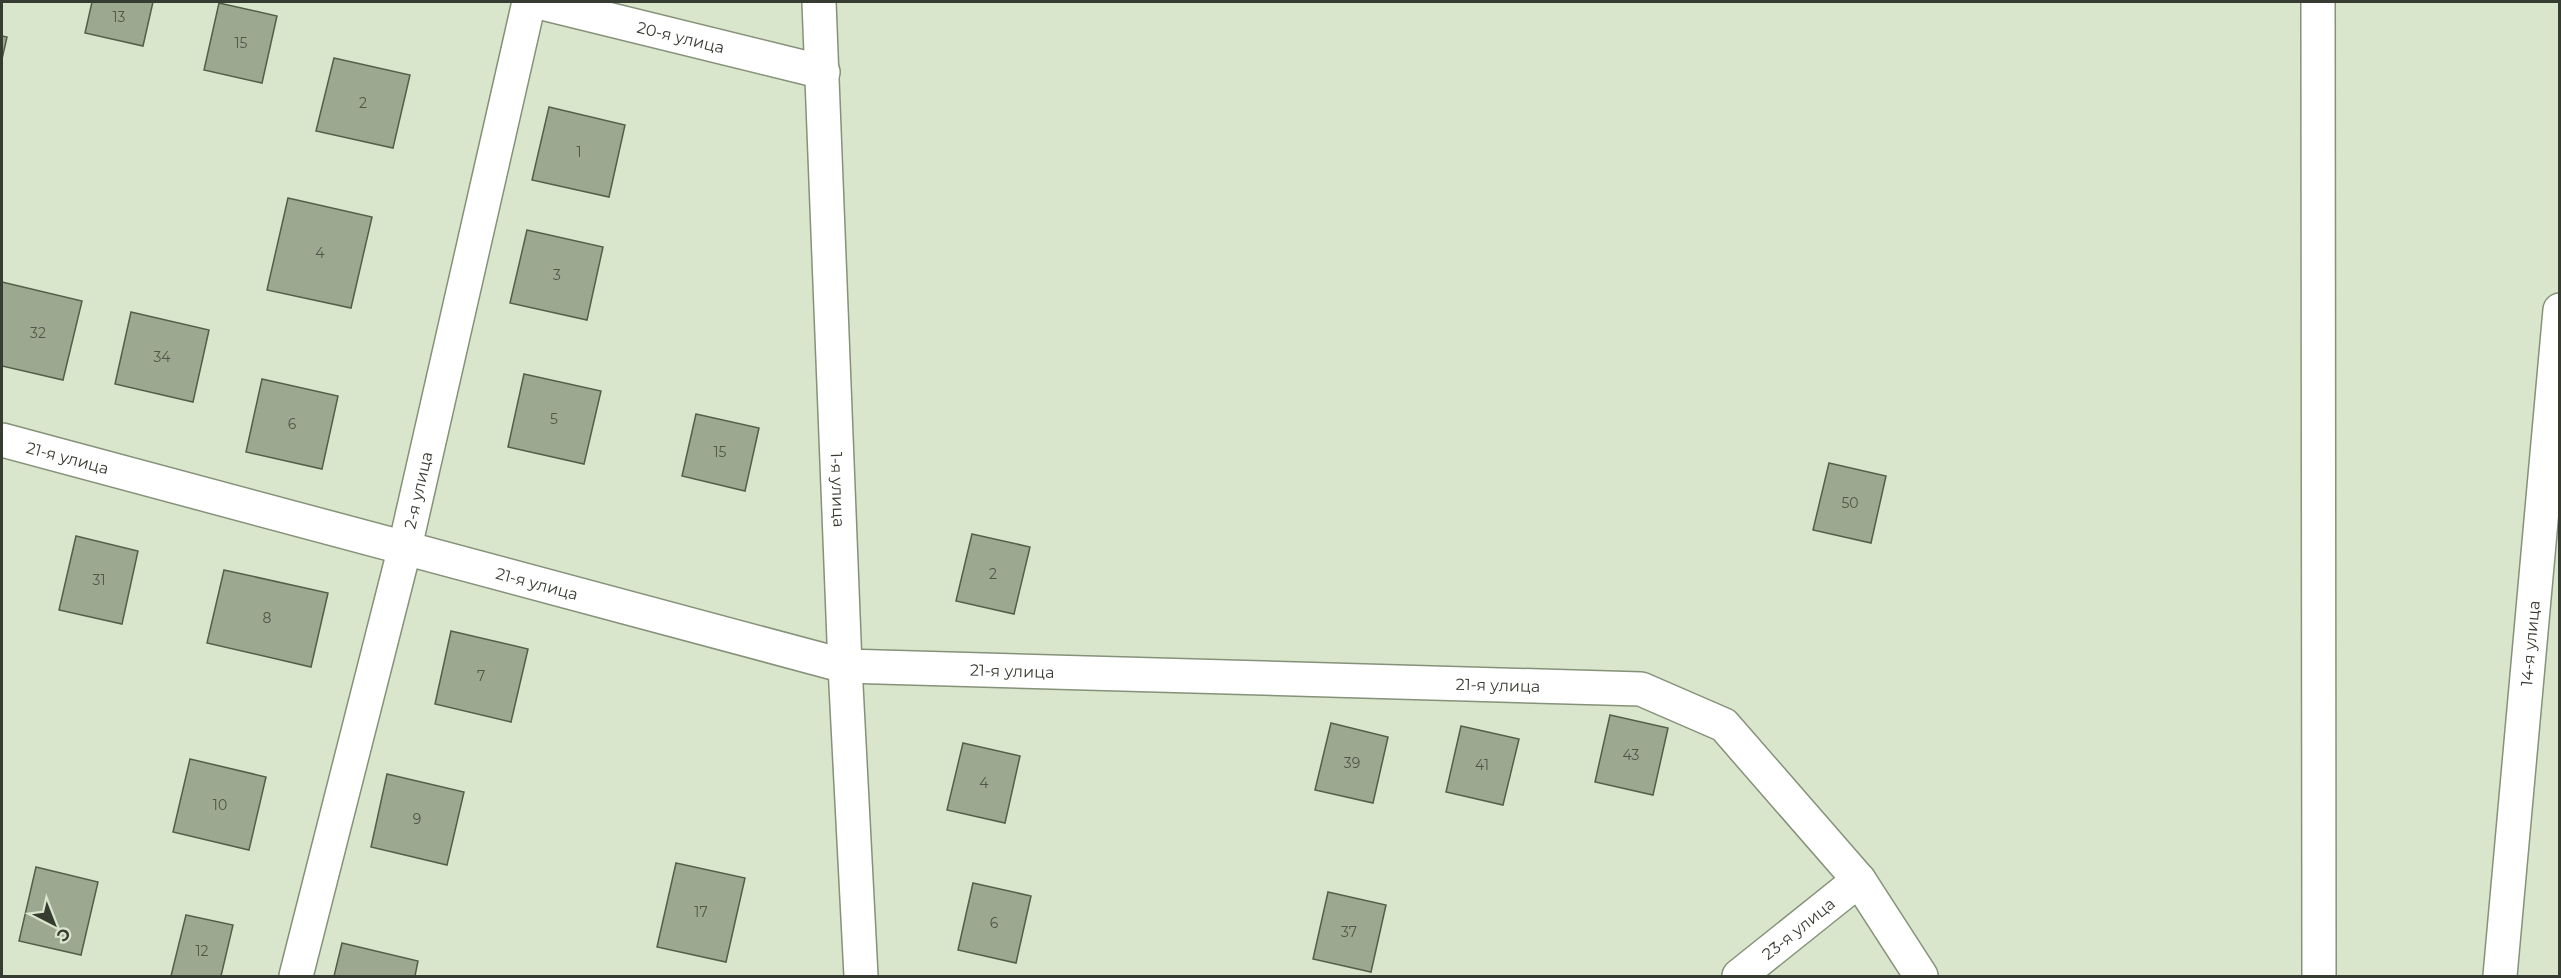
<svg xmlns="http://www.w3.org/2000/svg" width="2561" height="978" viewBox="0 0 2561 978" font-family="Montserrat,sans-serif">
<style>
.building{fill:#9ca990;stroke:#545f48;stroke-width:1.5}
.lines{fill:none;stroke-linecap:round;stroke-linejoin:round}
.minor-casing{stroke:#859179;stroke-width:36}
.minor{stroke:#fff;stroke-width:33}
.labels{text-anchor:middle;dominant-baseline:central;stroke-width:4.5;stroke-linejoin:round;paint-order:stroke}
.number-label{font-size:14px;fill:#50574a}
.street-label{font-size:16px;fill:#373c32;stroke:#d9e6cc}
</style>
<rect width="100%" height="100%" fill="#d9e6cc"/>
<!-- building -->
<path class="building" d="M92 2H153L143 46 85 33Z
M219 3 277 16 262 83 204 70Z
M2 36 7 37 2 59Z
M334 58 410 75 393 148 316 131Z
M549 107 625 125 609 197 532 180Z
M288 198 372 217 351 308 267 290Z
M527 230 603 247 587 320 510 303Z
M2 282 82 301 63 380 2 366Z
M131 312 209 330 193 402 115 384Z
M524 374 601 391 584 464 508 447Z
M262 379 338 396 322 469 246 452Z
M696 414 759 428 745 491 682 476Z
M1829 463 1886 476 1871 543 1813 530Z
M972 534 1030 547 1014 614 956 601Z
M76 536 138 551 122 624 59 610Z
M224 570 328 593 311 667 207 643Z
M451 631 528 649 511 722 435 704Z
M1610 715 1668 728 1653 795 1595 782Z
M1331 723 1388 737 1373 803 1315 790Z
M1461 726 1519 739 1503 805 1446 792Z
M963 743 1020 756 1005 823 947 810Z
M190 759 266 777 249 850 173 832Z
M387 774 464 792 447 865 371 847Z
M676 863 745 878 726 962 657 947Z
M36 867 98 882 81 955 19 941Z
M973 883 1031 896 1016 963 958 950Z
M1328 892 1386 905 1371 972 1313 959Z
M186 915 233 925 221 976H171Z
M342 943 418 961 415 976H334Z"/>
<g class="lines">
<defs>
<g id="minor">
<path id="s1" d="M538 2 823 72"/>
<path id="s2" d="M819 2 845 666 861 976"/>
<path d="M2318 2 2319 976"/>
<path id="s3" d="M2 440 845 666 1641 689 1724 725 1859 880 1921 976"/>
<path id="s4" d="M296 976 405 547 529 2"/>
<path id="s5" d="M1739 976 1859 880"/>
<path id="s6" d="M2500 976 2560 310"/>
</g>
</defs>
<!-- minor casing -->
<use href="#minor" class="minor-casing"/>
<!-- minor -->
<use href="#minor" class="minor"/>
</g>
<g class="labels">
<!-- number labels -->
<g class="number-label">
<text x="119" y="17">13</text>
<text x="241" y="43">15</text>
<text x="363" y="103">2</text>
<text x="579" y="152">1</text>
<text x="320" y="253">4</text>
<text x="557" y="275">3</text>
<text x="38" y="333">32</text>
<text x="162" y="357">34</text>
<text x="554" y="419">5</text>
<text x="292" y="424">6</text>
<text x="720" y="452">15</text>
<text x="1850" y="503">50</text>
<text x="993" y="574">2</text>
<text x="99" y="580">31</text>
<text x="267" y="618">8</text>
<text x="481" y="676">7</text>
<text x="1631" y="755">43</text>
<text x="1352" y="763">39</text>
<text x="1482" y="765">41</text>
<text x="984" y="783">4</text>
<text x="220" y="805">10</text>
<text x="417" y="819">9</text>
<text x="701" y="912">17</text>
<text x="994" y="923">6</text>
<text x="1349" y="932">37</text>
<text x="202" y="951">12</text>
</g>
<!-- street labels -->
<g class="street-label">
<text stroke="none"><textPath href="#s1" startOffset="147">20-я улица</textPath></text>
<text stroke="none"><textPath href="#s3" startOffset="68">21-я улица</textPath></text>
<text stroke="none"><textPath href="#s2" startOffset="488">1-я улица</textPath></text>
<text stroke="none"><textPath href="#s4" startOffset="501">2-я улица</textPath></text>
<text stroke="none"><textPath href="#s3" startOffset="554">21-я улица</textPath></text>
<text stroke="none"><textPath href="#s6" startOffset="334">14-я улица</textPath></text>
<text stroke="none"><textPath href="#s3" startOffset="1040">21-я улица</textPath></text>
<text stroke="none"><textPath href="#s3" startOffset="1526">21-я улица</textPath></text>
<text stroke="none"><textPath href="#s5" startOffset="76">23-я улица</textPath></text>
</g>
</g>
<!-- border -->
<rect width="2561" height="978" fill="none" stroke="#373c32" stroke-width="6"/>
<!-- north arrow -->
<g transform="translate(54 924) rotate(138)" stroke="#d9e6cc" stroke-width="4.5" paint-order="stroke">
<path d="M0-4.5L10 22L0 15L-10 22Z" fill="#373c32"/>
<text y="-9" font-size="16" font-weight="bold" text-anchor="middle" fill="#373c32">С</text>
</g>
</svg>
